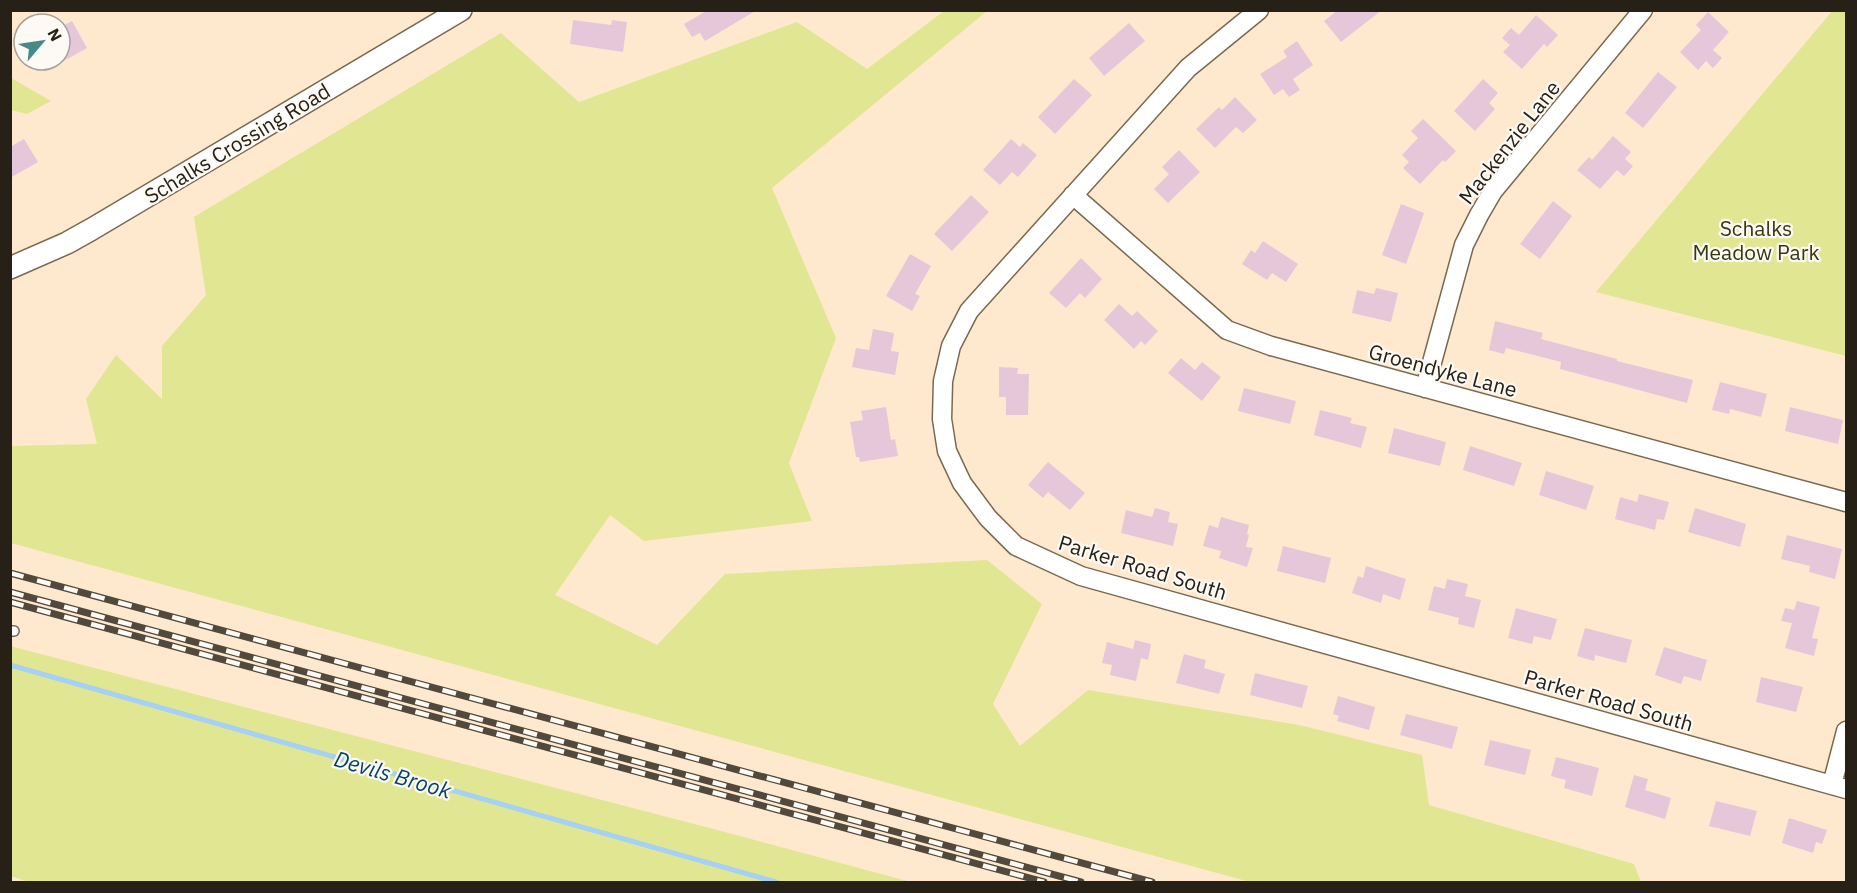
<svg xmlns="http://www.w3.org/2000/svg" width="1857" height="893" viewBox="0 0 1857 893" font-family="'IBM Plex Sans',sans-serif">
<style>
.green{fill:#e1e692}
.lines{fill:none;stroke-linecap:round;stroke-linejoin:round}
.stream{stroke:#a4d1f4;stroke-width:5}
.building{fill:#e6c7da}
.service-casing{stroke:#7a6950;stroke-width:12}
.minor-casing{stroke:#7a6950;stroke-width:21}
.tertiary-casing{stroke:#7a6950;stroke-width:24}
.service{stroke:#fff;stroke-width:9}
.minor{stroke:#fff;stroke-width:18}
.tertiary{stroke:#fff;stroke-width:21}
.rail-casing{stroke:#52483b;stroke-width:7}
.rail{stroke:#fdf9f4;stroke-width:4.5;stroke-dasharray:14;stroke-linecap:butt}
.labels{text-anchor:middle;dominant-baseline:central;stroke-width:4.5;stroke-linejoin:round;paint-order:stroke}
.street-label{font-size:21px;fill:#272016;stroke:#fdf9f4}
.park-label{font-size:21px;fill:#373812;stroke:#fdf9f4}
.water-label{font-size:22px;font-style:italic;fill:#024468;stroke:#fdf9f4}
</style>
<rect width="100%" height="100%" fill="#fee9ce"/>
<!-- green -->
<path class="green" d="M1833 10 1846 11V356L1596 292Z
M944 11H987L772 188 836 338 789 463 812 521 644 541 610 515 555 595 657 645 725 574 987 560 1042 604 993 704 1020 746 1088 690 1299 725 1422 755 1429 805 1634 864 1641 882H1250L11 543V446L97 444 86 399 116 355 162 399V346L206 295 194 217 501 33 579 102 797 22 867 69Z
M11 78 51 101 27 114 11 110Z
M10 646 725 832 911 882H29L11 876Z"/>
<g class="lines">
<!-- stream -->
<path class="stream" d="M10 665 776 882"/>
</g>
<!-- building -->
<path class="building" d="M708 10H757L705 41 700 33 692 37 684 24Z
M1338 10H1382L1341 42 1324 21Z
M1708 12 1729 32 1713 50 1722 58 1713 68 1706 61 1698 70 1680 52 1701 30 1696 25Z
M1536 15 1558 35 1547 47 1544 44 1522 69 1503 52 1510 45 1502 38 1511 28 1519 35Z
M573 20 611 25 612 20 627 22 623 52 570 44Z
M72 21 87 48 60 63V27Z
M1129 23 1145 41 1104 76 1089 58Z
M1297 41 1313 65 1293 79 1300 90 1289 97 1283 89 1274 95 1260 74 1287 57 1283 51Z
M1658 72 1677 87 1643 128 1625 113Z
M1074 79 1092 95 1055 134 1038 117Z
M1483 79 1498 93 1489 103 1495 109 1475 131 1454 111Z
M1235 97 1257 120 1243 133 1236 127 1215 148 1196 129 1219 107 1222 110Z
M1423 119 1456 151 1445 162 1443 160 1420 184 1403 168 1409 162 1402 155 1418 138 1411 131Z
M1613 136 1631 152 1625 159 1633 166 1624 176 1617 170 1600 189 1577 170 1589 157 1592 160Z
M24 139 38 162 10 178V147Z
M1011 139 1020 147 1023 143 1037 155 1018 177 1012 172 1000 185 983 170Z
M1179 150 1200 172 1168 203 1154 189 1169 174 1162 167Z
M971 195 989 212 952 251 934 234Z
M1553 201 1572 216 1540 259 1520 244Z
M1401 204 1424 213 1406 264 1382 255Z
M1263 241 1298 264 1286 282 1272 273 1267 280 1242 264 1251 250 1255 253Z
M910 254 931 266 915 294 920 296 912 311 886 296Z
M1081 258 1102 279 1085 298 1080 293 1066 308 1049 293Z
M1376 288 1398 293 1391 322 1352 313 1357 290 1374 294Z
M1119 304 1132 316 1137 311 1158 331 1145 345 1141 341 1134 349 1104 320Z
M1495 321 1543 333 1541 339 1617 359V361L1693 380 1687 403 1560 369 1561 362 1506 348 1504 354 1489 350Z
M873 329 894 333 891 351 899 352 895 375 852 367 856 348 869 350Z
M1181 358 1195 370 1202 362 1221 377 1202 401 1168 373Z
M999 367 1018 368 1017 374H1029L1028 415H1006V397H999Z
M1720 382 1767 394 1761 417 1730 409 1729 414 1712 410Z
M1244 388 1296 401 1290 424 1238 411Z
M886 407 891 440 895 439 898 456 860 462 859 457H856L850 422 863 420 861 411Z
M1790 407 1843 420 1838 444 1785 431Z
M1320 410 1352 418 1350 423 1367 427 1361 448 1314 435Z
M1394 428 1446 442 1440 466 1388 453Z
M1470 446 1522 463 1514 486 1463 470Z
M1048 462 1085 493 1070 510 1048 492 1043 498 1028 485Z
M1546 471 1594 486 1586 510 1539 495Z
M1639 494 1669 502 1664 520 1657 519 1655 530 1615 519 1620 497 1637 502Z
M1155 508 1170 512 1168 522 1178 524 1173 546 1121 533 1126 510 1152 517Z
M1695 508 1746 524 1740 547 1688 532Z
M1221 517 1249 525 1247 534 1249 535 1246 547 1253 548 1247 567 1219 558 1221 551 1203 546 1209 525 1218 528Z
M1787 535 1842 549 1835 579 1809 572 1810 566 1781 559Z
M1283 546 1331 558 1325 583 1277 571Z
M1366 566 1406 579 1400 600 1383 594 1381 603 1352 593 1358 576 1363 578Z
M1447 579 1468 584 1465 596 1481 600 1474 628 1458 624 1459 618 1428 610 1434 586 1445 589Z
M1797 601 1820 607 1812 638 1818 639 1814 656 1785 648 1792 623 1781 621 1785 608 1794 610Z
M1516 608 1557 619 1551 640 1534 636 1532 644 1508 638Z
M1585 628 1632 640 1626 663 1595 655 1594 661 1577 656Z
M1135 640 1151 644 1148 660 1141 658 1136 681 1110 675 1112 665 1102 663 1107 642 1133 649Z
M1664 647 1707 660 1701 681 1684 676 1681 684 1655 675Z
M1184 654 1206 660 1204 668 1225 674 1219 694 1176 683Z
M1255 673 1308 686 1302 708 1250 695Z
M1761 677 1803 687 1796 712 1756 702Z
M1338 696 1375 707 1369 730 1337 721 1339 716 1333 714Z
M1406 714 1458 727 1452 749 1400 735Z
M1490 740 1531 750 1525 775 1484 765Z
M1556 757 1599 768 1592 796 1564 788 1566 780 1551 776Z
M1634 775 1648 779 1645 790 1671 798 1665 819 1625 807Z
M1716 801 1757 811 1750 836 1709 826Z
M1789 818 1827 830 1822 844 1816 842 1813 853 1782 843Z"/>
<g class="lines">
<defs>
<path id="service" d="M10 631H14"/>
<path id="minor" d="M1259 10 1188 68 969 311 951 346 943 381 942 419 947 451 962 483 988 518 1016 546 1081 576 1846 789
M1073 195 1227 330 1271 346 1846 502
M1425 388 1464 245 1479 215 1493 191 1643 10
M1832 785 1846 731"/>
<path id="tertiary" d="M10 268 67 243 92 229 461 10"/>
</defs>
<!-- service casing -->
<use href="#service" class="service-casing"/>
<!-- minor casing -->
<use href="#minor" class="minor-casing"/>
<!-- tertiary casing -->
<use href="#tertiary" class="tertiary-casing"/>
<!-- service -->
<use href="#service" class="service"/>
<!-- minor -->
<use href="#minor" class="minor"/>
<!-- tertiary -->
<use href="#tertiary" class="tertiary"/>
<defs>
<path id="rail" d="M10 573 1152 882
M10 592 1081 882
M10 602 1044 882"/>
</defs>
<!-- rail casing -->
<use href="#rail" class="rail-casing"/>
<!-- rail -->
<use href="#rail" class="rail"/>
</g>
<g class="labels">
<!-- street labels -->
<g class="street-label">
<text transform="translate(1509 142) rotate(-52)">Mackenzie Lane</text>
<text transform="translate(237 143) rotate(-31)">Schalks Crossing Road</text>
<text transform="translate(1443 370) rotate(15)">Groendyke Lane</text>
<text transform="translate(1143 567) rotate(17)">Parker Road South</text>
<text transform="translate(1609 700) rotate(16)">Parker Road South</text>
</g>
<!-- park labels -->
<g class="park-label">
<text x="1756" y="228">Schalks<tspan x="1756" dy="24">Meadow Park</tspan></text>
</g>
<!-- water labels -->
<g class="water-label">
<text transform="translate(393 774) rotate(16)">Devils Brook</text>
</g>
</g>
<!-- border -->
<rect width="1857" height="893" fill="none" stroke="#272016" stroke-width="24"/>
<!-- north arrow -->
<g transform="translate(42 42) rotate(61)"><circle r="28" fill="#fdf9f4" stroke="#a7a29b" stroke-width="1.5"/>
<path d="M0-4.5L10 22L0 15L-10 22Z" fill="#448b85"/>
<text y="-9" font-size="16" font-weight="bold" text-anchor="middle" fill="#272016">N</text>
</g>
</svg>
